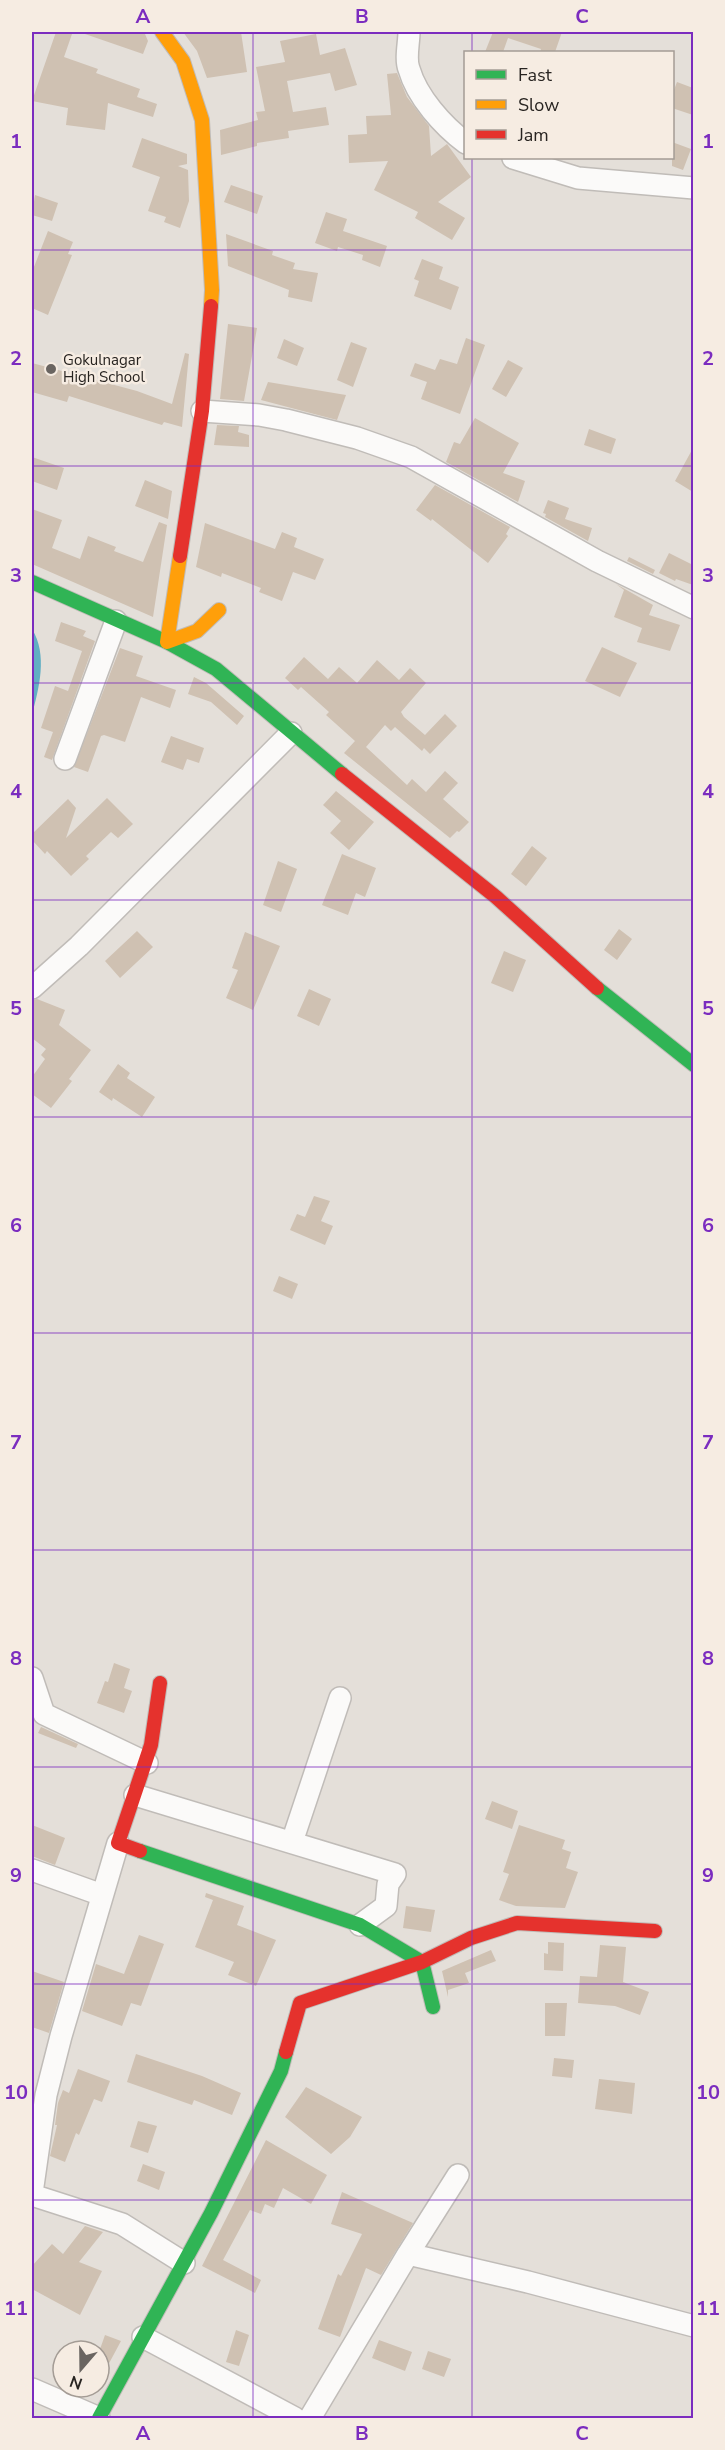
<svg xmlns="http://www.w3.org/2000/svg" width="725" height="2450" viewBox="0 0 725 2450" font-family="'Nunito Sans',sans-serif">
<style>
.water{fill:#61afc3}
.building{fill:#cfc1b2}
.lines{fill:none;stroke-linecap:round;stroke-linejoin:round}
.street-casing{stroke:#c0bcb8;stroke-width:24}
.fast-casing{stroke:#c0bcb8;stroke-width:16}
.slow-casing{stroke:#c0bcb8;stroke-width:16}
.jam-casing{stroke:#c0bcb8;stroke-width:16}
.street{stroke:#fbfaf9;stroke-width:21}
.fast{stroke:#30b455;stroke-width:14}
.slow{stroke:#ff9f0a;stroke-width:14}
.jam{stroke:#e5322d;stroke-width:14}
.grid{fill:none;stroke:#7b2cbf;stroke-width:1.5;stroke-opacity:0.55}
.poi-dot{fill:#6a6561;stroke:#f6ece2;stroke-width:2}
.labels{text-anchor:middle;dominant-baseline:central;stroke-width:5;stroke-linejoin:round;paint-order:stroke}
.poi-label{font-size:15px;fill:#282421;stroke:#f6ece2;text-anchor:start}
.neatline{fill:none;stroke:#7b2cbf;stroke-width:2}
.grid-label{font-size:20px;text-anchor:middle;font-weight:bold;fill:#7b2cbf}
</style>
<rect width="100%" height="100%" fill="#e4dfd9"/>
<!-- water -->
<path class="water" d="M32 629C48 655 39 688 32 715Z"/>
<!-- building -->
<path class="building" d="M56 32 72 34 64 57 98 69 96 73 140 89 137 97 157 104 153 117 108 103 105 130 66 125 68 108 32 101Z
M85 32H138L145 34 148 41 143 54 85 34Z
M183 32H241L247 72 207 78 197 51Z
M493 32H562L555 52H540L541 49 508 38 503 52H485Z
M316 34 320 55 345 48 357 85 335 91 330 73 287 81 293 112 326 107 329 125 288 131 289 138 257 143V146L221 155 220 130 258 120 256 112 265 111 256 67 285 62 280 41Z
M397 73 407 97 429 126 431 156 447 144 471 177 438 202 465 218 452 240 415 218 418 212 374 190 388 161 349 163 348 135 367 134 366 116 391 115 387 74Z
M677 82 693 88V115L672 108V95Z
M142 138 187 154V164L178 166 188 170 189 201 180 228 164 222 166 217 148 211 160 177 132 167Z
M672 142 691 149 683 170 672 166Z
M231 185 263 196 257 214 224 202Z
M35 195 58 203 52 221 32 215Z
M326 212 347 219 343 231 387 246 380 267 362 260 363 255 338 247 337 251 315 243Z
M48 231 73 242 68 254 72 255 48 315 32 308V272Z
M226 234 273 251 272 255 295 263 293 269 318 273 312 302 288 297 289 290 228 266Z
M422 259 443 267 439 279 459 287 451 310 414 296 419 281 414 279Z
M228 324 257 328 244 401 220 399Z
M466 338 485 345 460 414 421 399 427 382 410 376 415 363 435 370 440 359 457 364Z
M284 339 304 348 297 366 277 358Z
M351 342 367 348 353 387 337 380Z
M185 353 189 354 182 427 164 422 162 425 69 396 67 402 32 392V363L137 391 172 404Z
M508 360 523 368 506 397 492 389Z
M268 382 346 395 337 420 261 400Z
M475 418 519 443 503 473 525 481 518 502 446 462 454 442 460 444Z
M217 425 239 426 238 432 249 435V447L214 445Z
M589 429 616 439 611 454 584 445Z
M693 448V492L675 481Z
M32 457 64 468 57 490 32 481Z
M145 480 172 491 168 519 135 506Z
M435 485 510 527 506 534 508 536 488 563 432 519 431 521 416 510Z
M548 500 569 508 565 519 592 528 588 541 545 517 546 514 543 513Z
M32 509 62 520 52 548 80 559 88 536 116 547 114 551 143 562 159 522 167 525 153 617 32 564Z
M205 523 275 549 282 532 297 538 294 547 324 559 315 580 293 572 282 601 259 592 261 588 222 573 221 577 196 567Z
M669 553 693 565V585L676 579 675 581 659 573Z
M629 557 655 570 653 574 627 561Z
M616 584 653 605 649 615 680 625 670 651 637 642 642 628 614 617 624 590Z
M61 622 86 631 83 636 95 641 52 760 44 757 53 732 41 728 55 686 68 691 82 651 55 641Z
M602 647 637 663 620 697 585 681Z
M120 648 143 656 136 676 176 690 170 708 141 697 125 742 104 735 101 736 88 772 74 767Z
M304 657 328 679 339 667 357 683 377 660 399 680 410 668 426 683 401 712 404 717 425 735 445 714 457 726 430 754 424 748 422 751 395 727 391 731 385 725 366 747 407 785 412 779 426 792 445 771 458 783 443 799 469 822 459 832 457 831 450 838 344 753 355 741 326 715 329 712 301 687 298 690 285 678Z
M194 677 206 683 244 716 237 725 211 702 188 694Z
M171 736 204 748 199 763 187 759 183 770 161 762Z
M336 791 374 822 349 850 330 833 341 821 323 805Z
M107 798 133 824 118 838 111 832 86 856 89 859 71 876 47 851 45 854 32 840V834L68 799 76 808 66 838Z
M532 846 547 858 526 886 511 874Z
M342 854 376 868 365 897 356 893 348 915 322 905Z
M278 861 297 869 281 912 263 905Z
M619 929 632 939 617 960 604 950Z
M137 931 153 947 120 978 105 961Z
M245 932 280 946 253 1010 226 998 238 970 232 968Z
M504 951 526 960 513 992 491 983Z
M309 989 331 999 319 1026 297 1016Z
M37 999 65 1010 59 1025 91 1050 69 1079 72 1081 51 1108 32 1094V1077L45 1059 41 1055 46 1049 32 1038V1000Z
M118 1064 130 1073 127 1078 155 1097 142 1117 113 1098 112 1101 99 1092Z
M314 1196 330 1201 321 1221 333 1226 325 1245 290 1230 297 1214 305 1217Z
M279 1276 298 1284 292 1299 273 1291Z
M114 1663 130 1669 124 1688 132 1691 124 1713 97 1703 105 1681 108 1682Z
M41 1727 78 1744 76 1748 38 1733Z
M492 1801 518 1811 512 1829 485 1819Z
M32 1825 65 1838 55 1865 32 1856Z
M519 1825 565 1840 562 1849 571 1852 566 1868 578 1872 565 1908 516 1906 499 1900 509 1874 503 1872Z
M206 1893 244 1906 237 1925 276 1940 256 1986 228 1975 234 1962 195 1947 213 1900 205 1897Z
M406 1906 435 1910 431 1932 403 1928Z
M139 1935 164 1944 141 2006 131 2003 122 2026 82 2011 96 1964 124 1974Z
M548 1942 564 1943 563 1971 544 1970V1953L548 1954Z
M600 1945 626 1947 623 1982 649 1992 640 2015 615 2006 578 2003 580 1976 597 1977Z
M491 1950 496 1961 465 1973 469 1983 448 1990V1997L442 1971Z
M32 1971 64 1982 49 2033 32 2027Z
M545 2003H567L565 2036H545Z
M136 2054 202 2076 241 2093 232 2115 194 2100 192 2105 127 2082Z
M554 2058 574 2060 572 2078 552 2076Z
M78 2069 110 2081 102 2102 94 2099 79 2135 76 2133 65 2162 50 2156 57 2125H55L58 2103 63 2090 69 2093Z
M599 2079 635 2083 632 2114 595 2109Z
M306 2087 362 2117 350 2137 331 2154 285 2117Z
M138 2121 157 2126 148 2153 130 2147Z
M266 2140 327 2175 311 2204 283 2188 274 2208 265 2204 261 2214 250 2210 223 2260 261 2280 255 2293 202 2266Z
M143 2164 165 2172 159 2190 137 2181Z
M342 2192 413 2223 381 2275 366 2268 340 2337 318 2329 338 2274 341 2276 362 2234 331 2224Z
M85 2226 103 2232 79 2262 102 2271 80 2315 32 2289V2266L52 2244 63 2254Z
M236 2330 249 2335 239 2366 226 2362Z
M105 2335 121 2341 99 2382V2352Z
M379 2340 412 2352 405 2371 372 2358Z
M428 2351 451 2359 444 2377 422 2369Z"/>
<g class="lines">
<defs>
<path id="street" d="M409 32C409 43 405 59 409 69 417 97 443 126 466 143
M513 158 578 178 694 188
M202 411 259 415 286 420 357 438 411 457 597 561 694 608
M65 759 116 621
M32 988 79 946 291 733
M32 1678 44 1714 147 1763
M135 1795 395 1874 388 1884 386 1906 360 1925
M292 1842 340 1698
M32 1870 102 1895
M32 2193 46 2095 61 2036 118 1843
M32 2195 122 2224 184 2263
M408 2254 458 2175
M143 2337 295 2418
M32 2389 99 2418
M310 2418 408 2254 528 2282 694 2326"/>
<path id="fast" d="M32 582 167 642 216 669 342 774
M597 988 694 1065
M140 1851 360 1925 422 1962 433 2007
M99 2418 211 2213 281 2071 286 2052"/>
<path id="slow" d="M162 32 183 61 202 120 212 290 211 306
M180 556 167 642 197 631 219 610"/>
<path id="jam" d="M180 556 202 411 211 306
M342 774 496 897 597 988
M140 1851 118 1843 151 1745 160 1683
M286 2052 300 2003 422 1962 471 1938 517 1923 655 1931"/>
</defs>
<!-- street casing -->
<use href="#street" class="street-casing"/>
<!-- fast casing -->
<use href="#fast" class="fast-casing"/>
<!-- slow casing -->
<use href="#slow" class="slow-casing"/>
<!-- jam casing -->
<use href="#jam" class="jam-casing"/>
<!-- street -->
<use href="#street" class="street"/>
<!-- fast -->
<use href="#fast" class="fast"/>
<!-- slow -->
<use href="#slow" class="slow"/>
<!-- jam -->
<use href="#jam" class="jam"/>
</g>
<!-- grid -->
<path class="grid" d="M253 32V2418M472 32V52M472 158V2418M32 250H694M32 466H694M32 683H694M32 900H694M32 1117H694M32 1333H694M32 1550H694M32 1767H694M32 1984H694M32 2200H694"/>
<!-- markers -->
<circle class="poi-dot" cx="51" cy="369" r="6"/>
<g class="labels">
<!-- poi labels -->
<g class="poi-label">
<text x="63" y="360">Gokulnagar<tspan x="63" dy="17">High School</tspan></text>
</g>
</g>
<!-- border -->
<rect width="725" height="2450" fill="none" stroke="#f6ece2" stroke-width="66"/>
<!-- legend -->
<rect x="464" y="51" width="210" height="108" fill="#f6ece2" stroke="#a49c95" stroke-width="1.5"/>
<rect x="476" y="70" width="30" height="9" fill="#30b455" stroke="#a49c95" stroke-width="1.5"/>
<text x="518" y="81" font-size="18" fill="#282421">Fast</text>
<rect x="476" y="100" width="30" height="9" fill="#ff9f0a" stroke="#a49c95" stroke-width="1.5"/>
<text x="518" y="111" font-size="18" fill="#282421">Slow</text>
<rect x="476" y="130" width="30" height="9" fill="#e5322d" stroke="#a49c95" stroke-width="1.5"/>
<text x="518" y="141" font-size="18" fill="#282421">Jam</text>
<!-- north arrow -->
<g transform="translate(81 2369) rotate(200)"><circle r="28" fill="#f6ece2" stroke="#a49c95" stroke-width="1.5"/>
<path d="M0-4.5L10 22L0 15L-10 22Z" fill="#6a6561"/>
<text y="-9" font-size="16" font-weight="bold" text-anchor="middle" fill="#282421">N</text>
</g>
<rect x="33" y="33" width="659" height="2384" class="neatline"/>
<g class="grid-label">
<text x="143" y="23">A</text>
<text x="362" y="23">B</text>
<text x="582" y="23">C</text>
<text x="16" y="148">1</text>
<text x="708" y="148">1</text>
<text x="16" y="365">2</text>
<text x="708" y="365">2</text>
<text x="16" y="582">3</text>
<text x="708" y="582">3</text>
<text x="16" y="798">4</text>
<text x="708" y="798">4</text>
<text x="16" y="1015">5</text>
<text x="708" y="1015">5</text>
<text x="16" y="1232">6</text>
<text x="708" y="1232">6</text>
<text x="16" y="1449">7</text>
<text x="708" y="1449">7</text>
<text x="16" y="1665">8</text>
<text x="708" y="1665">8</text>
<text x="16" y="1882">9</text>
<text x="708" y="1882">9</text>
<text x="16" y="2099">10</text>
<text x="708" y="2099">10</text>
<text x="16" y="2315">11</text>
<text x="708" y="2315">11</text>
<text x="143" y="2440">A</text>
<text x="362" y="2440">B</text>
<text x="582" y="2440">C</text>
</g>
</svg>
